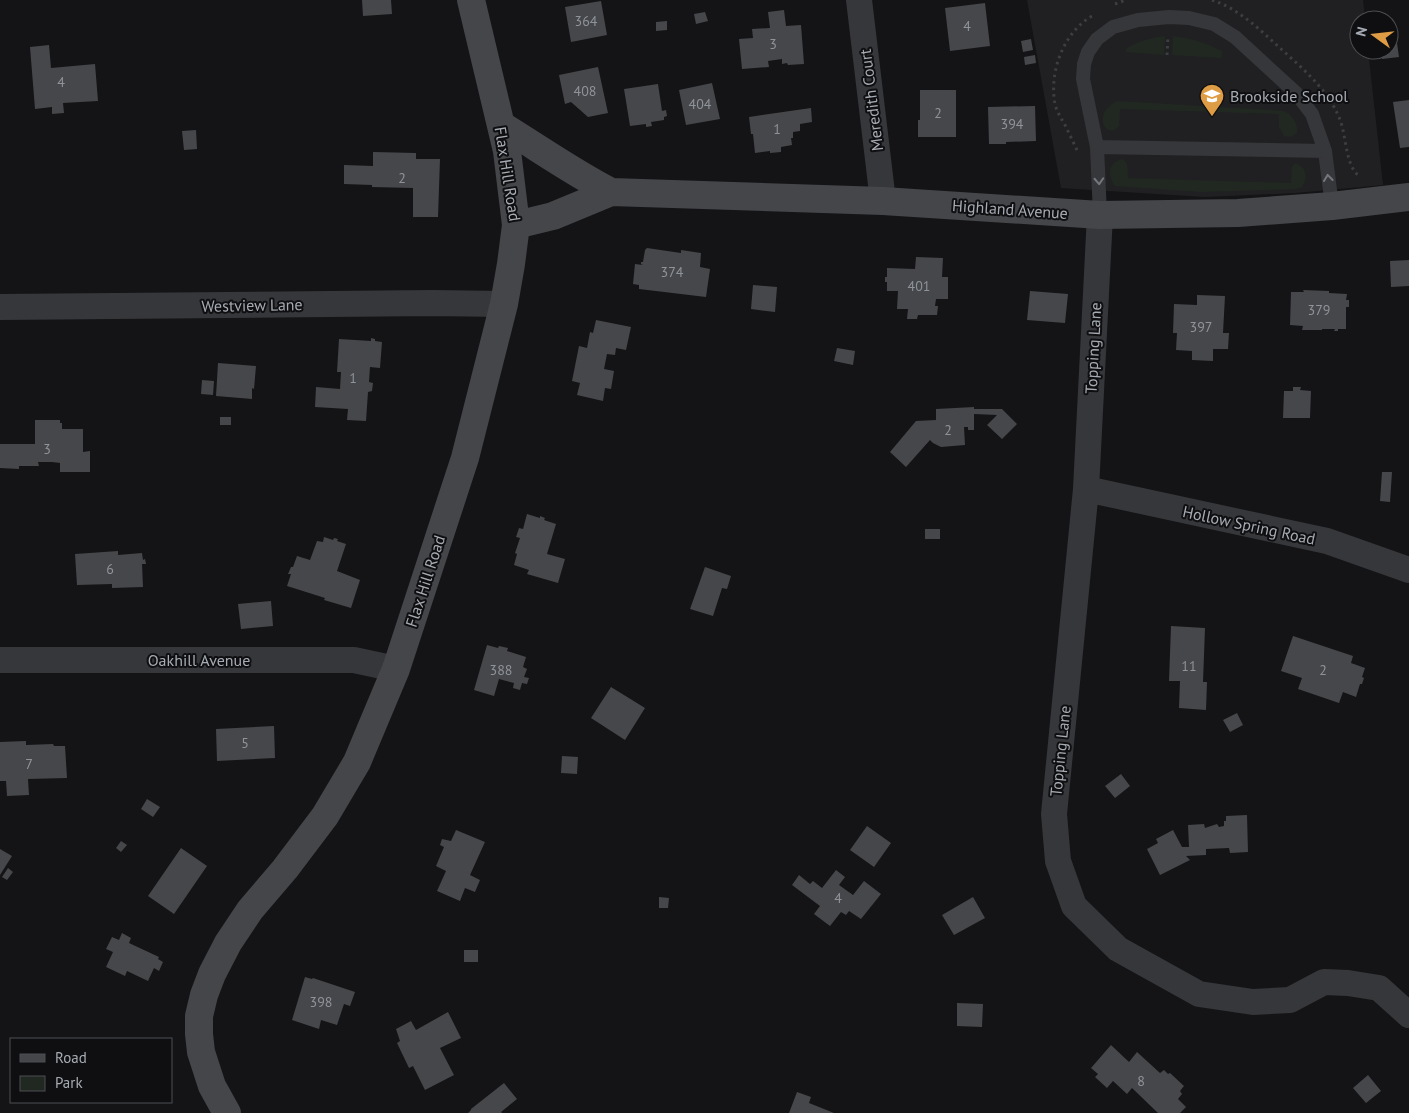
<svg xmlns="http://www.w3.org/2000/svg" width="1409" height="1113" viewBox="0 0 1409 1113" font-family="'PT Sans',sans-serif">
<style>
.built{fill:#202022}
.green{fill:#212821}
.building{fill:#46474a}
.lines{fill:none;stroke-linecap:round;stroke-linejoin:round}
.path{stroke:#3c3e41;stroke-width:3;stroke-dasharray:2.5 4;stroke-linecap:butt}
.lane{stroke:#36373a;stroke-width:14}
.street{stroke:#36373a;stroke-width:26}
.secondary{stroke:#44464a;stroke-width:28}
.oneway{stroke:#74777d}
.labels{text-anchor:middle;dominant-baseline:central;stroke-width:4;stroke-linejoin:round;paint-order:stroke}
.number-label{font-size:14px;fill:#8f939a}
.poi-label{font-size:16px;fill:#a7acb4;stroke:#0f0f11;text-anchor:start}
.street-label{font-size:16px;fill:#a7acb4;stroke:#0f0f11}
</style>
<rect width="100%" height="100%" fill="#141416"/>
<!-- built -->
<path class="built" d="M1027 0H1363L1365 20H1359V50H1368L1383 185 1296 193 1205 197 1061 188Z"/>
<!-- green -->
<path class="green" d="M1165 36 1164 55 1126 52 1127 48C1139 41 1151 38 1165 36Z
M1173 36C1190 38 1206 43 1222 51V54L1221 58 1172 55Z
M1117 101 1283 111C1292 114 1298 123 1297 133L1291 137 1284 136 1279 127V114L1120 109 1119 126C1106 141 1091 114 1117 101Z
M1122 159C1130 163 1127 171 1128 178L1291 183 1292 167 1295 163C1307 167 1308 177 1302 187L1294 189 1201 192 1115 186C1107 175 1108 163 1122 159Z"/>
<!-- building -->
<path class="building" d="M362 0H391L392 14 363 16Z
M601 1 607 35 571 42 565 7Z
M985 3 990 46 950 51 945 8Z
M784 10 786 26 801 25 804 64 788 65 787 63 782 64V59L768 61 769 67 742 69 739 39 753 38 752 29 770 28 768 12Z
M705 12 708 21 696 24 694 14Z
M667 21V30L656 31V22Z
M1389 33H1393L1394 37 1396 36 1399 57 1382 59 1381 50H1389Z
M1031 39 1033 50 1023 52 1021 41Z
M49 45 51 68 95 64 98 101 63 103 64 113 52 114V107L35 109 30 47Z
M1035 55 1036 63 1025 65 1024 57Z
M598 67 608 113 588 117 571 102 565 104 559 75Z
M712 83 720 119 686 125 679 90Z
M658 84 662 111 666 110 667 116 664 117V120L651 122 652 126 646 127V124L630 126 624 89Z
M920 90H956V137H918V120H920Z
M1409 100V147L1400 148 1393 102Z
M1035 106 1036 141 1006 142V144H989L988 107Z
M811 108 812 122 800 124V131L793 132V138H791L792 145 781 147V152L770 153V151L755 153 753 134H751L749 117Z
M196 130 197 149 184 150 182 131Z
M373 152 416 153V159H440L438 217H413V188L372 187V185L344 184V165L373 166Z
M647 248 681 253V250L701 253 700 267 710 269 706 297 639 289V285L633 284 635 264 643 265 641 264V262H643L645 250Z
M916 257 943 258 942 277H948V299H936L935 306H938L937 315H918L917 319H907L908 309H897L898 291H887V282H885V277H887V268L915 269Z
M1409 260V286L1391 287 1390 261Z
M753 285 777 287 775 312 751 309Z
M1303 290 1329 291V293L1347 294 1346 300H1349V307H1346V329H1338V331H1334L1335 329H1322V330H1302L1303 326 1290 325 1291 292H1304Z
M1030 291 1068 294 1065 323 1027 320Z
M1197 295 1225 296 1223 333H1229L1228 349H1213V361L1192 360V351L1176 350 1177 333H1173L1174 304 1197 305Z
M596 320 631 327 626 350 616 348 615 355 607 354 604 369 614 371 611 389 605 388 603 401 577 395 580 383 572 381 579 346 587 348 590 332 593 333Z
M371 338 375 339V341L382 342 380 368 370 367 369 382 373 383 372 391 368 392 366 421 347 420 348 409 315 407 316 387 340 389 341 372H337L339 339 371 341Z
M837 348 855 351 853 365 834 361Z
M218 363 256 366 254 389 252 388V399L216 396Z
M202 380 214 381 213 395 201 394Z
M1293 387H1301L1300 390 1311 391 1310 418H1283L1284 391H1293Z
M974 407V409H1002L1017 424 1002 439 987 425 997 415 974 414V430H968V427H964L965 445 941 447 933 443 930 440 906 467 890 452 916 421 936 420V409Z
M220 417H231V425H220Z
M35 420H60V423H62V429H83V452L90 451V472H60V463L52 462H38L39 466H19V469L0 468V444H35Z
M1382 472H1392L1390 502 1380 501Z
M527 514 540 518V516L545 518 544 520 556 524 547 554 565 559 558 583 527 574 529 570 514 565 517 554 515 553 520 538 516 537 519 528 523 529Z
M925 529H940V539H925Z
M324 537 333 540 334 538 338 539 337 541 346 544 337 571 360 580 351 608 324 600 325 598 287 586 291 574H288L291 567H293L297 556 310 560 317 541 323 542Z
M118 551V555L142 553 143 560 145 559 146 564H142L143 587 112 588V584L77 585 75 554Z
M705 567 731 576 727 589 722 588 713 616 690 609Z
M271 601 273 626 241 629 238 604Z
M1171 626 1205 628 1203 682H1207L1206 710 1179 708 1180 681H1169Z
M1293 636 1353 656 1351 663 1365 668 1362 677 1364 678 1362 684H1360L1356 697 1343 692 1339 703 1298 689 1302 678 1281 671Z
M487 645 498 648 499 646 508 648 507 651 526 657 523 667 527 669 524 677 529 678 527 684 522 683 520 690 513 688 514 683 499 679 494 696 474 690Z
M611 687 645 708 625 740 591 718Z
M1237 713 1243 725 1230 732 1223 720Z
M274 726 275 758 217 761 216 729Z
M26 741V745L53 744 54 746H65L67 778 28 779 29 795 7 796 6 781H0V742Z
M562 756 578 757 577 774 561 773Z
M1121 774 1130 786 1115 798 1105 786Z
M147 799 160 807 153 817 141 809Z
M1247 815 1248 852 1230 853 1229 848 1206 849V855L1186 856 1190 860 1160 875 1147 849 1158 843 1156 839 1173 830 1182 847H1189L1188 825 1204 824 1205 828 1217 824 1219 827 1224 826V821H1226V816Z
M867 826 891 843 874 867 850 850Z
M456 830 485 842 470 875 480 880 475 892 465 888 460 901 437 891 446 871 436 866 444 847 440 845 442 839 451 841Z
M121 841 127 845 121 852 116 848Z
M181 848 207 866 174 914 148 896Z
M0 849 12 856 0 875Z
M8 868 13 872 7 880 2 877Z
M836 870 845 877 839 885 853 895 864 881 881 894 861 919 849 911 846 915 841 912 830 926 814 914 820 906 792 885 799 875 810 884 813 881 822 888Z
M659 897 669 898 668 908H659Z
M973 897 985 918 954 935 942 915Z
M122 933 131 938 129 943 159 957 158 959 163 962 159 971 154 968 148 981 127 971 125 976 106 967 113 952 106 949 112 937 119 940Z
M464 950H478V962H464Z
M305 977 312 979 313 978 355 992 350 1006 344 1004 337 1025 321 1020 319 1029 292 1020Z
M957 1003 983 1004 982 1027 957 1026Z
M448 1012 461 1038 440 1048 454 1075 425 1090 413 1066 409 1068 397 1043 400 1041 396 1029 411 1021 416 1030Z
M1111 1045 1129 1062 1137 1052 1160 1073 1164 1070 1168 1074 1170 1073 1184 1086 1180 1091 1182 1094 1178 1099 1186 1107 1180 1113H1158L1132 1088 1127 1094 1113 1081 1107 1088 1095 1077 1098 1074 1091 1068Z
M1368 1075 1381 1091 1366 1103 1353 1088Z
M504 1083 517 1099 501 1112 502 1113H468L471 1110V1109Z
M797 1092 811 1097 809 1103 834 1113H789Z"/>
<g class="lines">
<!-- path -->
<path class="path" d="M1212 0C1239 9 1259 29 1280 48 1302 68 1326 88 1338 115 1347 132 1344 164 1359 176
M1115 4 1126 0
M1167 55 1168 36
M1077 150C1073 142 1069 133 1065 125 1061 118 1057 112 1055 104 1049 72 1063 33 1092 16"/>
<!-- lane -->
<path class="lane" d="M1097 147 1325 151 1312 114 1296 93 1235 37 1214 24 1189 18 1169 17 1138 20 1113 27 1097 39 1088 52 1084 64 1083 79 1097 147 1100 215
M1325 151 1332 206"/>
<!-- street -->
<path class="street" d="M859 0 883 201
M1100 215 1086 489 1054 814 1058 861 1074 906 1118 949 1199 994 1253 1002 1290 1000 1324 982 1348 983 1379 988 1409 1015
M0 307 432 303 504 304
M1086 489 1327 541 1409 570
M0 660H354L396 669"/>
<!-- secondary -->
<path class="secondary" d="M501 125C537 147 572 172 611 192
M516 225 553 216 611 192 883 201 1100 215 1238 213 1332 206 1409 197
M227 1113 212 1086 201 1052 199 1034V1016L204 995 212 974 228 943 250 910 285 869 325 816 357 762 396 669 465 458 504 304 511 264 516 225 507 151 471 0"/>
</g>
<!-- one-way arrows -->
<defs><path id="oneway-chevron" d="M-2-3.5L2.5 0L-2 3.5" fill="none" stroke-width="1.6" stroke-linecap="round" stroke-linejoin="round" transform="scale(1.25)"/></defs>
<g class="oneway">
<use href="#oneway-chevron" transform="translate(1328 178) rotate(-97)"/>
<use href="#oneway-chevron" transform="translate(1099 181) rotate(87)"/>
</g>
<!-- icons -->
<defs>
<symbol id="school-pin" viewBox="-11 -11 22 30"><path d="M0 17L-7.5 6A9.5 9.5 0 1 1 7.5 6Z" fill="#de9c44" stroke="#0f0f11"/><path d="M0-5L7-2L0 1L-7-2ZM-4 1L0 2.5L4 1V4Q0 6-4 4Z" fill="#fff"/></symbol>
</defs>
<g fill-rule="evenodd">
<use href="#school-pin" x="1198" y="82" width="28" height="38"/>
</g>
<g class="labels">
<!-- number labels -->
<g class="number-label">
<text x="586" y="21">364</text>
<text x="967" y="26">4</text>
<text x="773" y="44">3</text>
<text x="61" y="82">4</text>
<text x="585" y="91">408</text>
<text x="700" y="104">404</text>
<text x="938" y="113">2</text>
<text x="1012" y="124">394</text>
<text x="777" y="129">1</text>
<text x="402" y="178">2</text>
<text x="672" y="272">374</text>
<text x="919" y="286">401</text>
<text x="1319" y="310">379</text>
<text x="1201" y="327">397</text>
<text x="353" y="378">1</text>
<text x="948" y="430">2</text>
<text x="47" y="449">3</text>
<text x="110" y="569">6</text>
<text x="1189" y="666">11</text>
<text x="501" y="670">388</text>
<text x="1323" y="670">2</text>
<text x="245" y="743">5</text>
<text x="29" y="764">7</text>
<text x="838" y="898">4</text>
<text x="321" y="1002">398</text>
<text x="1141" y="1081">8</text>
</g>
<!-- poi labels -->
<g class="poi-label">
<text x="1230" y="96">Brookside School</text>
</g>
<!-- street labels -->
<g class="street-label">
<text transform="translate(871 100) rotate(-97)">Meredith Court</text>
<text transform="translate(508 174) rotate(81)">Flax Hill Road</text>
<text transform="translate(1010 209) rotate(4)">Highland Avenue</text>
<text transform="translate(252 305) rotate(-1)">Westview Lane</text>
<text transform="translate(1093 348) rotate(-87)">Topping Lane</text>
<text transform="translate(1249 525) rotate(12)">Hollow Spring Road</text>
<text transform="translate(425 581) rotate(-72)">Flax Hill Road</text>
<text x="199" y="660">Oakhill Avenue</text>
<text transform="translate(1060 751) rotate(-84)">Topping Lane</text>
</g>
</g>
<!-- legend -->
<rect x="10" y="1038" width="162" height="65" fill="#0f0f11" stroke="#4c4e52"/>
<rect x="20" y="1054" width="25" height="8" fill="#44464a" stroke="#4c4e52"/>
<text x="55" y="1063" font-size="15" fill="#a7acb4">Road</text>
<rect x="20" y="1076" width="25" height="15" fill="#212821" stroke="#4c4e52"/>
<text x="55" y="1088" font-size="15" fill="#a7acb4">Park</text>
<!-- north arrow -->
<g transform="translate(1374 35) rotate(285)"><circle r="24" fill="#0f0f11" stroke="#4c4e52"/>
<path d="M0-4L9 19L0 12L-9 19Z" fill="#de9c44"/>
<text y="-8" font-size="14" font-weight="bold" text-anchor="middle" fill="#a7acb4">N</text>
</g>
</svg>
